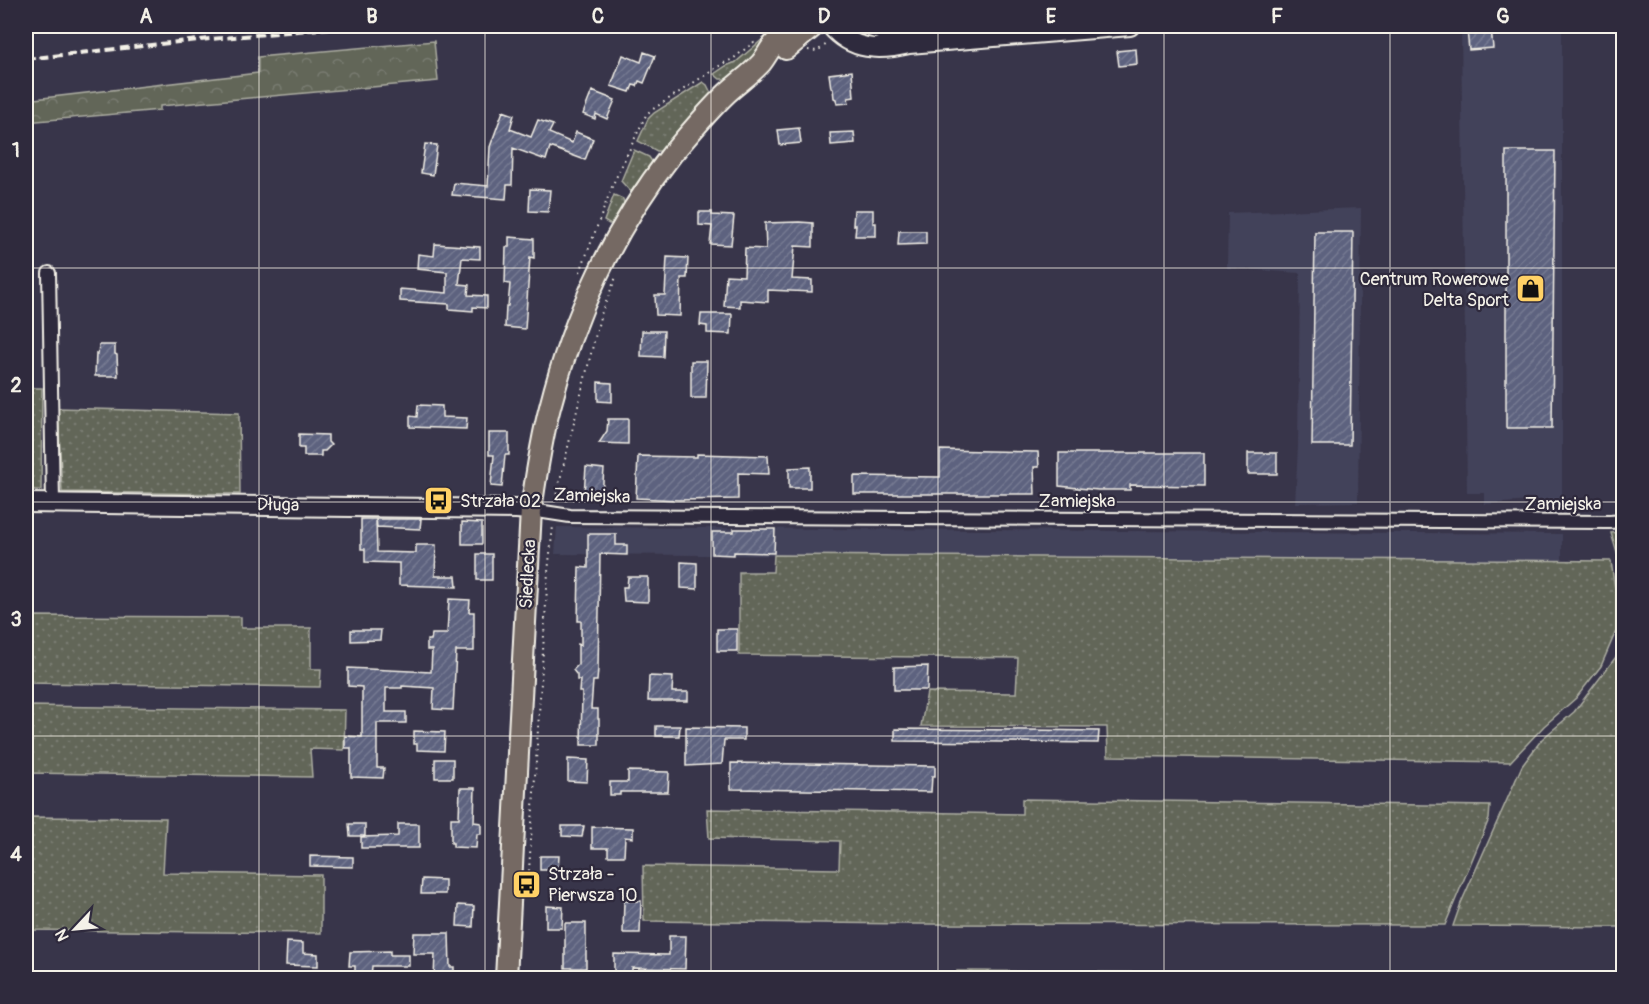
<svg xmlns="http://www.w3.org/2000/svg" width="1649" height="1004" viewBox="0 0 1649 1004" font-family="Pangolin,sans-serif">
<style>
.built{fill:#43425a}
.grass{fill:url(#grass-dots);stroke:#abaca0;stroke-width:1.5}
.forest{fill:url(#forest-crowns);stroke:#abaca0;stroke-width:1.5}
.building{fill:url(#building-hatch);stroke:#f4f1e8;stroke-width:1.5}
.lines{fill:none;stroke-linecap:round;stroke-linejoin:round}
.street-casing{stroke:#f4f1e8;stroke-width:16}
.secondary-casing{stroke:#f4f1e8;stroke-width:22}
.primary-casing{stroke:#f4f1e8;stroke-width:24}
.path{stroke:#f4f1e8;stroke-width:2;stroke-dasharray:1.5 4.5;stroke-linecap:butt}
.street{stroke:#2f2a3d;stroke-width:12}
.secondary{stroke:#2f2a3d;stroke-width:18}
.primary{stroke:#756964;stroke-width:20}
.rail{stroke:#f4f1e8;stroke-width:4;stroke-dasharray:9 4.5;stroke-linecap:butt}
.grid{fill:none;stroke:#f4f1e8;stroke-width:1.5;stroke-opacity:0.55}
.labels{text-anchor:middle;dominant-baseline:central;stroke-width:4.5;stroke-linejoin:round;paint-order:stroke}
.poi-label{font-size:18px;fill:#f4f1e8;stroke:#2f2a3d;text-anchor:start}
.street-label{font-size:18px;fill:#f4f1e8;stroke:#2f2a3d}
.neatline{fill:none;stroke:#f4f1e8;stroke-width:2}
.grid-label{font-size:20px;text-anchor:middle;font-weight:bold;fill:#f4f1e8}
</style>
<defs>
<pattern id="grass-dots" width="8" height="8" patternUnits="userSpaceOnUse" patternTransform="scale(1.5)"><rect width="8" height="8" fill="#626659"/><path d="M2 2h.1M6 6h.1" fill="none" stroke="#797c71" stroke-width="1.8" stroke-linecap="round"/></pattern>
<pattern id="forest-crowns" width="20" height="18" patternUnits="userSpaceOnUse" patternTransform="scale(1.5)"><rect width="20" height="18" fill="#626659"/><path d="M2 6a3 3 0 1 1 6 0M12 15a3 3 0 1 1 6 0" fill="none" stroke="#797c71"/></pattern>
<pattern id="building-hatch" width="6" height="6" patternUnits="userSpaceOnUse" patternTransform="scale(1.5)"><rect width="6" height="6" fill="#5d627f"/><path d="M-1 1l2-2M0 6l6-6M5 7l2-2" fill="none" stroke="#757991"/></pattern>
</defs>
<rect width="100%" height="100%" fill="#38354a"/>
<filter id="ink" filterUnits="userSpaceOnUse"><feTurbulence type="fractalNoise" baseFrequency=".0167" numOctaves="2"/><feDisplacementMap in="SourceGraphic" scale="12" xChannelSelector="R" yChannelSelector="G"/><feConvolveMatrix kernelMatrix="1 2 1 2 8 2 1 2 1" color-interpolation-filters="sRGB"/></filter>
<g filter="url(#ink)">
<!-- built -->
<path class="built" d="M1486 26H1562V499L1485 504 1484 493H1467L1461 27Z
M1361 208 1358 502 1295 503 1298 446 1300 273 1227 268 1228 213Z
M557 527 1562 534V561L555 554Z"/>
<!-- grass -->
<path class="grass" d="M771 32 778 34 728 79H720L714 74 726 66 736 62Z
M703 82 707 85 711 93 707 100 662 151H657L638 141 648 119 654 113Z
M634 150 649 157 653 163 636 190 630 191 621 181Z
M614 195 623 199 625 206 615 223 609 224 604 221Z
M26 388H42L41 490H26Z
M58 408 239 413 240 494 62 492Z
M1623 532H1624L1623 602 1620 563 1611 533Z
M774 555 1611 561 1616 596V631L1601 666 1576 698 1544 726 1510 762 1108 756 1107 727 921 726 927 692 1016 693 1018 658 739 655V572H773Z
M26 616 241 617V628H311V669H321L320 687 26 683Z
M1623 637V927L1453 926 1461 903 1522 766 1542 739 1574 712 1619 653Z
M26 706 345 710 344 750 310 749 312 777 26 773Z
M1022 799 1490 806 1489 819 1445 925 911 924 644 921 643 866 839 869 840 841 709 838 707 809 1022 814Z
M26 817 166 818 163 873 321 875V933L26 930Z
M957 971 1426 975 1425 978H957Z"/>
<!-- forest -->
<path class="forest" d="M434 41 438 81 160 106V110L26 122V100L258 73V57Z"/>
<!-- building -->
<path class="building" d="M1491 28 1493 48 1469 50 1467 30Z
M1136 49 1137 64 1119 66 1117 51Z
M644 52 655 56 644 83 639 81 637 86 633 85 630 92 611 86 623 55 641 62Z
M852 71 854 97 848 98 849 103 837 104 836 99 834 98 833 89 831 88 829 74Z
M592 91 615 100 607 119 596 114 595 119 583 114Z
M503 111 514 115 510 129 531 137 538 120 553 125 549 133 572 143 576 132 593 139 585 160 550 147 546 160 513 148 512 185H507L506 199 452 195 454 183 488 186 490 147Z
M799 128 801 143 780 145 778 130Z
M854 132 855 143 831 145 830 133Z
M425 144 437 145 433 175 421 173Z
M1506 151H1555L1552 428H1506Z
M530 189 550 190 548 212 529 211Z
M854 210H873V223H876V236H855L856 225H853Z
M699 212H712V215L734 216 731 245 710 244 712 226 699 225Z
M799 222 813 223V247L795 246 792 279 812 280V292L768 290V302L740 300V307L724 306 726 275 744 276 745 248 766 249 765 223Z
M899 231H926V244L898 245Z
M1315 232H1353L1350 445H1312Z
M509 237 534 239V258L530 257 525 329 505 327 506 306H508L510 284 505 283 506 247H509Z
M435 244 480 247V259L462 258 459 284 469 285 468 295 487 296V308L473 307V311L449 309V304L400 301V289L447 293V272L417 269 418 254 434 256Z
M667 257 688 258 687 278H681L680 316 656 315 655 295H665Z
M701 314H732L731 334 707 333V326L700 325Z
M642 331H664L663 357 641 356Z
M99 345H115V354L117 355 118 376H95L96 353 98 354Z
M691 361H707L706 398H691Z
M598 382 612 383V402L598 401Z
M418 405 442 406V417L467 418 466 429 410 427V416L417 417Z
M608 419H628V444L599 443 607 431Z
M489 433H509V455H505L502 487 491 486 494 455H489Z
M299 434 328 435V442L331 445 325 451H321V456H304V448H299Z
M940 450 1038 452 1039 467H1034L1035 494H854V476L940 477Z
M1059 453H1204V486L1130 485V490H1098L1059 486Z
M1248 453H1277V474H1248Z
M697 454 768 456 769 474 738 473V499L679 500 636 498 638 456 697 457Z
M586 467 604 469 602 495 584 494Z
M810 467V488H789V468Z
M361 519H376L377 552 416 553V545H436L435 576H456L457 587 399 585V563L365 562V549H361Z
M376 519H421L420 529 377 527Z
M462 522 482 523V544H462Z
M734 529H775L774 553 734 552V555L712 554V532H734Z
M588 534H616V545H627V555L600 554 598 669 597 681H593L591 709H598V719H599V745H581L582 692H579L580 680H577V675L573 670 578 665V644L581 645V621H578L579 567 588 568Z
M477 554H492V580H477Z
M681 562 697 563V589L681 588Z
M628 577H648V602L624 601 623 587H627Z
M449 599 470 600 469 612H474V651H456L453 710 433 709 434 688 402 686V688H386V712H406V723H377V768H384L383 778 351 777V748H345V736L362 737V687L348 686V668L431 672 432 650H427V640H431L432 634H447Z
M717 629H737V651H717Z
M351 630H381L380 640 351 641Z
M928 666 927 690H894V667Z
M649 676 673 677 672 692H688V701H648Z
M656 726H680L679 736H656Z
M686 727 744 728V740H724L722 764 686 766Z
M895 729 1028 730 1099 731 1098 743 895 741Z
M414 731 445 732 444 751 417 750V744H414Z
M435 759H453V778H435Z
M568 759 588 760 587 782 568 781Z
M731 763 935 766V776H932L931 792 731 789Z
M628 771 669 772 668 792H620V795H610V782H628Z
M460 788H475L474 822 481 823V834H477L476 848 453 847V843H451V818H459Z
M349 824H365V836H350Z
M398 824H419V848H361V837L398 836Z
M562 826H584L582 837 562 836Z
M592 827 633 828V838L625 837 624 856H608V848H592Z
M310 856 353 857V867L310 866Z
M540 856H559L558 870H540Z
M422 879 445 880V894H421Z
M624 901H641L640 933H623Z
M458 905 474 906 473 927 457 926Z
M546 906 563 907 562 928H546Z
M565 923H586V968H565Z
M414 933H449L450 967H454V978H434L435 954H413Z
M669 936H686L685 969 632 968V977H614V954L669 955Z
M287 942 303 943V953L318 954V966L286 965Z
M390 951V955H409V966H372L371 978H355V966H349L350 952Z"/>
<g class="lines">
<defs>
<path id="street" d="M49 273 53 503
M531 510 570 516 1609 522 1624 521"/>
<path id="secondary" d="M831 26C852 51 880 51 909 44L1130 26
M866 26 892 34 909 44
M26 503 516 509 531 510"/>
<path id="primary" d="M786 49 814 26
M506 978 531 510C536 476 541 441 550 407 573 316 614 228 672 154 690 133 707 112 727 93 738 83 751 74 761 63 766 57 769 50 774 44 780 37 787 31 794 26"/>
</defs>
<!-- street casing -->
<use href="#street" class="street-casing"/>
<!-- secondary casing -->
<use href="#secondary" class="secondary-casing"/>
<!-- primary casing -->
<use href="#primary" class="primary-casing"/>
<!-- path -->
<path class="path" d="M808 50 817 51 827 44
M580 272 613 184 646 115 650 111 724 63 733 59 755 41
M555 500 600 317 616 277
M529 871 548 572 553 526"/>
<!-- street -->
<use href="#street" class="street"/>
<!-- secondary -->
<use href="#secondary" class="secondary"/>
<!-- primary -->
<use href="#primary" class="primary"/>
<!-- rail -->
<path class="rail" d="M26 59 178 42 352 26"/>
</g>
</g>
<!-- grid -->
<path class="grid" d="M259 26V978M485 26V978M711 26V978M938 26V978M1164 26V978M1390 26V978M26 268H1624M26 502H1624M26 736H1624"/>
<!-- icons -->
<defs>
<symbol id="shop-square" viewBox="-11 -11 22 22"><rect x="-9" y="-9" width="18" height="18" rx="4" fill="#ffd166" stroke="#2f2a3d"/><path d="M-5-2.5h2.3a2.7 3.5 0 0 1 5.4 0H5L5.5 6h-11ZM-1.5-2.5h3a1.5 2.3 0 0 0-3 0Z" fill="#111"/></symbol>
<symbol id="bus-square" viewBox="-11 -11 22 22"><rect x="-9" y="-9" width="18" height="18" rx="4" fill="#ffd166" stroke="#2f2a3d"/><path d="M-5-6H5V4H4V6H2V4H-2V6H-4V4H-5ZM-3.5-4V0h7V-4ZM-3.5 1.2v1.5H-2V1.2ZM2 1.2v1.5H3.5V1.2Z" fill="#111"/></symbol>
</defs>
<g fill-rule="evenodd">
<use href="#shop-square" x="1514" y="272" width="33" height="33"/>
<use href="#bus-square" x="422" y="484" width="33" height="33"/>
<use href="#bus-square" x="510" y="868" width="33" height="33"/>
</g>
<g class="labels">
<!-- poi labels -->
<g class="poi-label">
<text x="1509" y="279" text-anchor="end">Centrum Rowerowe<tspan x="1509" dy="21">Delta Sport</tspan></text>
<text x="460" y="501">Strzała 02</text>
<text x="548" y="874">Strzała -<tspan x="548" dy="21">Pierwsza 10</tspan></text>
</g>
<!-- street labels -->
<g class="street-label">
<text transform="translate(592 496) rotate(2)">Zamiejska</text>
<text x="1077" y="501">Zamiejska</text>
<text x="1563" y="504">Zamiejska</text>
<text transform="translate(278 505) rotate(1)">Długa</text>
<text transform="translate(528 574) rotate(-87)">Siedlecka</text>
</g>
</g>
<!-- margin -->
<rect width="1649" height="1004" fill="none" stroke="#2f2a3d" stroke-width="66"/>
<!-- north arrow -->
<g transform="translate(75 929) rotate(244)" stroke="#2f2a3d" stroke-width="4.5" paint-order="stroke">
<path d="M0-4.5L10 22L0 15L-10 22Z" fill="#f4f1e8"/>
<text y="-9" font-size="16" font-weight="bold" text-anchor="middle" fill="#f4f1e8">N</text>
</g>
<rect x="33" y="33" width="1583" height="938" class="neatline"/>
<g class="grid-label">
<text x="146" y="23">A</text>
<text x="372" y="23">B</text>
<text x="598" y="23">C</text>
<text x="824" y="23">D</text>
<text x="1051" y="23">E</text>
<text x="1277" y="23">F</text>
<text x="1503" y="23">G</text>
<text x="16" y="157">1</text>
<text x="16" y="392">2</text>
<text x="16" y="626">3</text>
<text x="16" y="861">4</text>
</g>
</svg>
